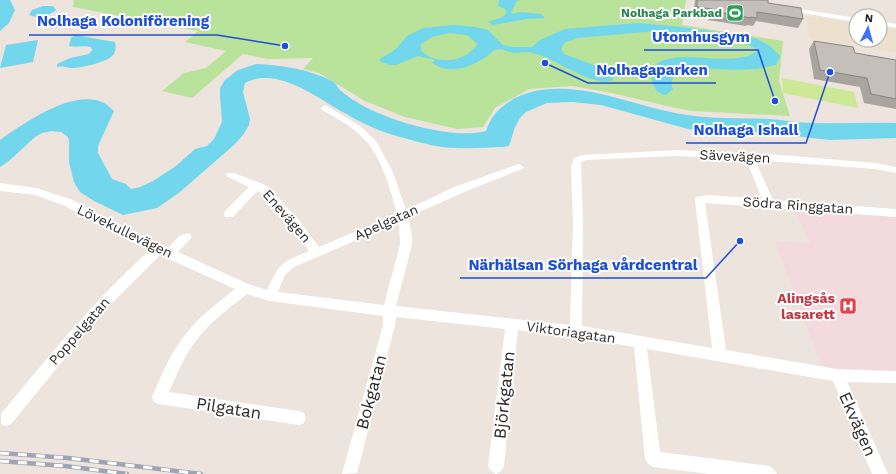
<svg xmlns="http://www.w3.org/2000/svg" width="896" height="474" viewBox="0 0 896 474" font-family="'Work Sans',sans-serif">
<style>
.education{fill:#ede0cc}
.medical{fill:#f3dadd}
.green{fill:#b9e29a}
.pitch{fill:#cde996}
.water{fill:#72d6ec;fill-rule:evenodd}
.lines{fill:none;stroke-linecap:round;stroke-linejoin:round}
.minor{fill:#fff;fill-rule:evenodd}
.rail-casing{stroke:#9fa4b4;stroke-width:4.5}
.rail{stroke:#fff;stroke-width:3;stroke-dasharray:9;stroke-linecap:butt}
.wall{fill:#a9a49e}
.building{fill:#c4bfb8;stroke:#898681}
.labels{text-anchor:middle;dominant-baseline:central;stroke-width:4;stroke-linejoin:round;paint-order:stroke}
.far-leisure-label{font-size:12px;font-weight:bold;fill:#27864d;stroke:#fff;text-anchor:end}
.street-label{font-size:14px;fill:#2a2a2a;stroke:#fff}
.health-label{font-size:14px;font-weight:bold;fill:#be3a42;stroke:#fff;text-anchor:end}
.near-street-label{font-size:17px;fill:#2a2a2a;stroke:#fff}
.leader{fill:none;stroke:#1d4ed8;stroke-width:1.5}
.callout-dot{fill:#1d4ed8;stroke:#fff;stroke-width:1.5}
.callout-label{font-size:15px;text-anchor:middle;font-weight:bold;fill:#1d4ed8;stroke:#fff;stroke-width:4;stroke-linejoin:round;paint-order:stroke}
</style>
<rect width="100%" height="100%" fill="#ece4dd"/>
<!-- education -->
<path class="education" d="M806 16 856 23V40H880V27L896 29V53L813 39 809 36Z"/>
<!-- medical -->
<path class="medical" d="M794 209 896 217V372L823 369 775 241 811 244Z"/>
<!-- green -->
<path class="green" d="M74 0H686L682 25 783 41 779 81 790 116 692 111 671 107 612 93 572 86 529 89 495 108 483 127 457 129 405 117 365 101 319 73 303 69 313 58 268 59 243 54 192 98 162 91 184 73 206 68 226 51 185 42 198 31 73 7Z"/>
<!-- pitch -->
<path class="pitch" d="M782 78 854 92 858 108 783 93Z"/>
<!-- water -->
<path class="water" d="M0 0H10L15 10 9 23 0 31Z
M499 0H522L517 1 511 12 513 14 520 12 541 14 545 18 526 19 493 25 488 22 503 17 507 12 505 9 498 6Z
M43 6H53L56 10C49 16 38 19 29 15L32 10Z
M638 23 681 27 745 36 757 39 770 46 780 56 776 65C768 66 760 69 752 69 726 72 699 64 674 74L671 84 673 89 666 95C654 93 651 82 651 71 653 68 656 64 659 62 686 49 730 68 757 52V49L749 45 739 43 656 31 577 38 564 43 561 49 564 54 610 71 614 74 613 80C592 89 551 54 528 52 522 52 515 54 510 52 505 51 501 48 495 50 492 51 489 55 486 57 469 68 450 75 432 63L435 60 418 56 396 65H389L380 61V59L396 49 407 36 423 28 454 25 475 27 488 30 503 45 512 47H532L540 40 565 29ZM449 33 467 35 478 44C475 47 472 51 469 53 456 63 431 63 421 50V44L432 37Z
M75 35 115 42C116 46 116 53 112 56 107 62 78 69 70 68 65 67 62 66 57 67V64L70 58 89 54 92 50 91 47C83 45 77 48 69 46L71 38Z
M38 40 33 62 0 68 6 45Z
M256 64C282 65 308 69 332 81 336 83 337 87 340 90 345 95 354 100 360 104 389 121 453 140 486 131 493 109 513 96 535 91 589 81 635 108 687 115 714 119 741 118 769 119 784 120 799 123 814 123 841 124 869 122 896 123V138L830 140 768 133 711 132 688 129 601 105 572 102 547 103 526 112 520 118 515 127 509 146 503 147C488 147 473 149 458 148 440 148 421 143 404 138 384 133 365 125 348 115 320 100 278 65 245 83L243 92 250 119 249 125 243 135 234 145 180 192 157 208 123 215 94 201 80 192 74 182 69 162V141L68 137 61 132 52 131 42 133 35 137 10 160 0 167V140C25 123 73 88 104 103 108 105 111 109 114 111L98 146V153L112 179 126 184 131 189 140 187 153 181 176 166 195 149 207 146 214 139 222 122 220 96V88L225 80 238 70Z"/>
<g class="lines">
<!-- minor -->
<path class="minor" d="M787 7 856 18V22L785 10 784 9Z
M880 21 896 24V28L880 25Z
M325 105 360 126 376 141 392 170 406 210 454 187 516 165 519 164 524 167 522 169 462 193 408 217 412 235V245L396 306 570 325 573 224 571 166 574 158 582 155 676 150 781 155 875 163 896 167V173L875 169 755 160 773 200 896 209V217L705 203 726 350 837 369 896 371V383L847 382 888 474H872L833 381 647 349 660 452 769 466 774 469 777 474H710L653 467 648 464 645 459 634 347 576 337 518 330 504 466 501 471 496 474 491 471 488 466 505 329 396 317 395 325 357 473 342 474 383 325V316L270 301 247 294C228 309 207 324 193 345 183 359 176 376 169 392L299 411 304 413 306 418 304 423 299 425 159 404 154 402 152 397C162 374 172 349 189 330 202 314 219 302 235 289L160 255 102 313 11 424 6 426 1 424V414C48 357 95 299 150 250L113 233 65 206 35 195 0 191V183L36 188 73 200 121 227 168 248C174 242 181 231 190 234L192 237 178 252 248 284 267 290C280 262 281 263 309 251L294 230 259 191 254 194 233 217H225L224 214 225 211 249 187 228 177 226 175 228 173H234L268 186 302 224 319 247 397 214C391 190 381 155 363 138 352 126 336 118 322 110L321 108ZM676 156 746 159 762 199 709 195 696 197 695 200 712 348 582 326 583 224 581 162 586 160ZM399 222 400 245 384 305 278 292 285 275 294 267Z"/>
<defs>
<path id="rail" d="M0 453 68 458 201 474
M0 461 65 466 127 474"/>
</defs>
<!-- rail casing -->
<use href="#rail" class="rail-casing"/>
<!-- rail -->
<use href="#rail" class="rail"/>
</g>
<!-- wall -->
<path class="wall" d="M695 0H765L768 3 803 19 798 28 756 21 753 26 747 25 746 26 708 20 709 18 693 15Z
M814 41 855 53 896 60V109L864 103 860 87 814 79 809 49Z"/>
<!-- building -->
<path class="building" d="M697 0H768V3L801 8 803 19 757 12V18L751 17V18L712 11V9L697 7Z
M814 41 853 47 855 53 896 60V99L871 94 867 78 820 70Z"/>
<!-- icons -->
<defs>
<symbol id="stadium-square" viewBox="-11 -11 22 22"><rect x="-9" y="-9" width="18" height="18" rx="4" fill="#2e9e5b" stroke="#fff"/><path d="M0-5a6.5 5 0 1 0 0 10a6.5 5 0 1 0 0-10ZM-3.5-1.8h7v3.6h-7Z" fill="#fff"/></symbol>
<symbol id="hospital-square" viewBox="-11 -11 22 22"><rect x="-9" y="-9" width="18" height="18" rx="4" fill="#e0444e" stroke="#fff"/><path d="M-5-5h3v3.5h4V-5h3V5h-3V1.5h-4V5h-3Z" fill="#fff"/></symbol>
</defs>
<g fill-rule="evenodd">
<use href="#stadium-square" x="725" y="3" width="20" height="20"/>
<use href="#hospital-square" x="838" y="296" width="20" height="20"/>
</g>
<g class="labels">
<!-- far-leisure labels -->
<g class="far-leisure-label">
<text x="722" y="13">Nolhaga Parkbad</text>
</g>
<!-- street labels -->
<g class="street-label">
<text transform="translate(735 156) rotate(3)">Sävevägen</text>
<text transform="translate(798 205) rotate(4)">Södra Ringgatan</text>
<text transform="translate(287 216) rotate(49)">Enevägen</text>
<text transform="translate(386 222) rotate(-24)">Apelgatan</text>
<text transform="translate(125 231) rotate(26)">Lövekullevägen</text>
<text transform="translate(79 331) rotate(-49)">Poppelgatan</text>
<text transform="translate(571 332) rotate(8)">Viktoriagatan</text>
</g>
<!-- health labels -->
<g class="health-label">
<text x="835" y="298">Alingsås<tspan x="835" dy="16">lasarett</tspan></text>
</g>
<!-- near-street labels -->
<g class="near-street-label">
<text transform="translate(371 392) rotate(-75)">Bokgatan</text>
<text transform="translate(504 395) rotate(-84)">Björkgatan</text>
<text transform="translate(229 408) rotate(9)">Pilgatan</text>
<text transform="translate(858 424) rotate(66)">Ekvägen</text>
</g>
</g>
<!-- callouts -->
<path class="leader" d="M285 46L217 35H29M775 101L758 50H644M545 63L588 83H716M830 72L806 143H686M740 241L706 278H460"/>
<g class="callout-dot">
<circle cx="285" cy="46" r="4"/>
<circle cx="775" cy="101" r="4"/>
<circle cx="545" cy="63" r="4"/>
<circle cx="830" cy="72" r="4"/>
<circle cx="740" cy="241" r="4"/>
</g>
<g class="callout-label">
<text x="123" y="26">Nolhaga Koloniförening</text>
<text x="701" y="42">Utomhusgym</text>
<text x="652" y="75">Nolhagaparken</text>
<text x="746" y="135">Nolhaga Ishall</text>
<text x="583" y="270">Närhälsan Sörhaga vårdcentral</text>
</g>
<!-- north arrow -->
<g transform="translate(868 28) rotate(6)"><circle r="19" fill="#ffffff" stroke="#aaaaaa"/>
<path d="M0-3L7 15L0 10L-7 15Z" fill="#4071f6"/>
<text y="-6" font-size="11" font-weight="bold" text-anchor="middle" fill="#2a2a2a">N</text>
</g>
</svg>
